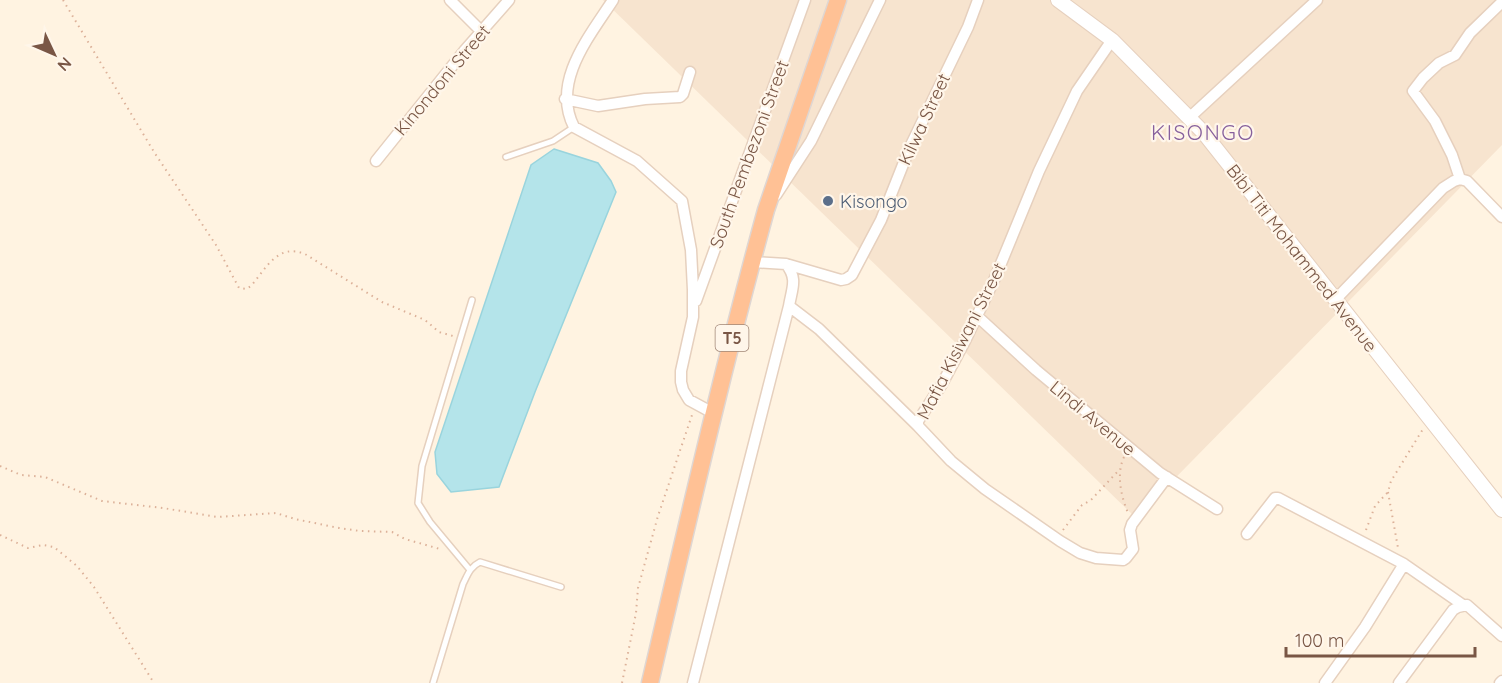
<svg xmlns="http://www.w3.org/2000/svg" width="1502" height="683" viewBox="0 0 1502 683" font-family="Quicksand,sans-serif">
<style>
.residential{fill:#f7e4cf}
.water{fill:#b4e4ea;stroke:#99d4dd;stroke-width:1.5}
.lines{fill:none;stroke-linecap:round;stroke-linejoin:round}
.service-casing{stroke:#e6d0be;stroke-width:8}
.minor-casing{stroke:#e6d0be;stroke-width:13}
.tertiary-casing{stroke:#e6d0be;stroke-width:16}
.trunk-casing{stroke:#dfd6d2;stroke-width:19}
.path{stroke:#dcb199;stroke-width:2;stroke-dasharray:1.5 4.5;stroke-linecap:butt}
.service{stroke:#fff;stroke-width:5}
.minor{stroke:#fff;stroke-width:10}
.tertiary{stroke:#fff;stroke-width:14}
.trunk{stroke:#ffc195;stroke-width:16}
.service-dot{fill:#5c6f8a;stroke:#fff6ea;stroke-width:2}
.labels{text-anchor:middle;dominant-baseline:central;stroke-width:4.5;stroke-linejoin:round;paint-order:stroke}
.shield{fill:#fff6ea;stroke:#a18676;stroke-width:1.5}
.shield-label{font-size:16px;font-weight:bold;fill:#795645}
.street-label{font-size:18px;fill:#795645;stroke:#fff6ea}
.service-label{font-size:18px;fill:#4e5e75;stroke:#fff6ea;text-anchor:start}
.quarter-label{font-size:21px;letter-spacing:1.5px;fill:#87609d;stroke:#fff6ea}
</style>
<rect width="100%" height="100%" fill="#fff3e1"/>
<!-- residential -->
<path class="residential" d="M603 0H1502V145L1136 518Z"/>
<!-- water -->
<path class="water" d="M554 149 598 163 611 181 616 192 535 392 499 487 451 492 437 474 435 452 531 165Z"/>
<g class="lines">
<defs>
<path id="service" d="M506 157 553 141 574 127
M470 570 430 522 418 503 422 466 472 300
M433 683 463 584C468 574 470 567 480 562L561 587"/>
<path id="minor" d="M450 0 482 32
M613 0C589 37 551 82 574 127L637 161 682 201 691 250 693 290V317L681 371V382L683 390 689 400 713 413
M1112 40 1077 91 1039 171 995 278 965 341 942 384 918 421V426L951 461 985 489 1060 541 1080 553 1096 558 1123 560 1126 558 1133 549 1130 530 1132 524 1167 477
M565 99 598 106 645 99 680 97 683 94 690 72
M1189 118 1317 0
M376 161 465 50 509 0
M1460 179 1452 155 1435 121 1413 91 1423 78 1439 63 1455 55 1470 33 1502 2
M776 195 811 141 880 0
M753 262 786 264 841 280 846 279 852 275 881 220 910 147 968 27 978 0
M1335 300 1443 188 1454 181 1460 179 1467 181 1502 217
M696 301 805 0
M789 306 819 329 918 426
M977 316 1036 370 1160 473 1217 509
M1247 534 1275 498H1278L1404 564 1463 605
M693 683 789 306C792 288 798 279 786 264
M1325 683 1365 627 1404 564
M1399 683 1453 610 1458 607 1467 605 1502 636
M1500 683 1502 681"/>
<path id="tertiary" d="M1058 0 1112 40 1203 132 1502 510"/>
<path id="trunk" d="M650 683C687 525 723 367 766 210L838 0"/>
</defs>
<!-- service casing -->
<use href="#service" class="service-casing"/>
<!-- minor casing -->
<use href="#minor" class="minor-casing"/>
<!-- tertiary casing -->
<use href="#tertiary" class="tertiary-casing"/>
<!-- trunk casing -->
<use href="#trunk" class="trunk-casing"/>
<!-- path -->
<path class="path" d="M63 0 154 152 216 245 239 288 246 289 251 286C267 267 278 243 305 254L382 302 425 320 439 332 453 336
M1124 457C1116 474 1121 496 1128 513
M0 466 21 475 45 477 102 501 163 508 217 517 276 513 295 519 339 528 360 531 392 532 405 539 440 549
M1388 492 1398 548
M1063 530 1082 505 1091 500 1120 469
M1366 530 1375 506 1388 492 1391 481 1423 429
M0 535 28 548 43 545 54 547 77 566 94 587 154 683
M622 683 636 613 638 588 658 516 692 415"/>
<!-- service -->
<use href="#service" class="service"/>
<!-- minor -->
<use href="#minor" class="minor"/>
<!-- tertiary -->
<use href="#tertiary" class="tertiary"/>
<!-- trunk -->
<use href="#trunk" class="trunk"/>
</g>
<!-- markers -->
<circle class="service-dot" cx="828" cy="201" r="6"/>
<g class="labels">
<!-- shield labels -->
<rect class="shield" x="715.5" y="325" width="33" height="26" rx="4.5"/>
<g class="shield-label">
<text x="732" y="338">T5</text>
</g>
<!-- street labels -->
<g class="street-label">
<text transform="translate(442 80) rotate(-50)">Kinondoni Street</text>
<text transform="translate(924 119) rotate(-65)">Kilwa Street</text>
<text transform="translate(749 154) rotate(-70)">South Pembezoni Street</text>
<text transform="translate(1302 258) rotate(52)">Bibi Titi Mohammed Avenue</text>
<text transform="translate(961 341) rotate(-63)">Mafia Kisiwani Street</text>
<text transform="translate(1093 418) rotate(40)">Lindi Avenue</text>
</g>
<!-- service labels -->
<g class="service-label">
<text x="840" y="201">Kisongo</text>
</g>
<!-- quarter labels -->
<g class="quarter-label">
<text x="1203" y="132">KISONGO</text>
</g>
</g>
<!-- north arrow -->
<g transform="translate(54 54) rotate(134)" stroke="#fff6ea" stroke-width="4.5" paint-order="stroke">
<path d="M0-4.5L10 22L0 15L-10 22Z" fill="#795645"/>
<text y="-9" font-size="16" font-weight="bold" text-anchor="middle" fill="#795645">N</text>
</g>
<!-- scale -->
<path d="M1286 647v9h189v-9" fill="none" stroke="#795645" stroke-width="3"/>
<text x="1295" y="647" font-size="18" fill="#795645" stroke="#fff6ea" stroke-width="4.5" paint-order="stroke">100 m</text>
</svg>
